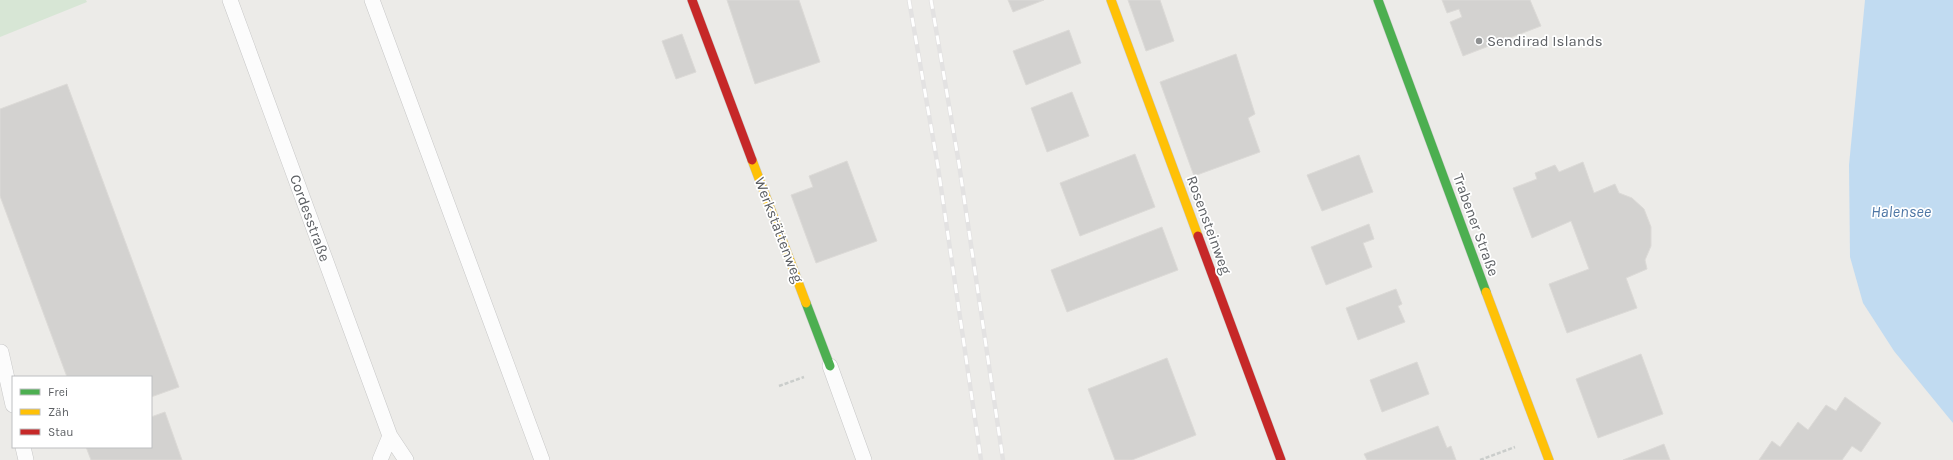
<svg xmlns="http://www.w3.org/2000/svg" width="1953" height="460" viewBox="0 0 1953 460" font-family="Karla,sans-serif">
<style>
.green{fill:#d7e6d5}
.water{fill:#c1dbf1}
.building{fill:#d3d2d0;stroke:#dcdad7}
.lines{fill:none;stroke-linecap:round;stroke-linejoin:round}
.lane-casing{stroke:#c7c7c7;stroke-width:16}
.fast-casing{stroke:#c9c9c8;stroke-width:10}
.slow-casing{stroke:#c9c9c8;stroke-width:10}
.jam-casing{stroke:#c9c9c8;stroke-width:10}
.path{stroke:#cacdcb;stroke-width:2.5;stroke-dasharray:4 2;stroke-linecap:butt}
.lane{stroke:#fcfcfc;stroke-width:15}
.fast{stroke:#4caf50;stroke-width:9}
.slow{stroke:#ffc107;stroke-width:9}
.jam{stroke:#c62828;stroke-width:9}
.rail-casing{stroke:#e3e2e2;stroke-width:4.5}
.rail{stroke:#fff;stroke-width:3;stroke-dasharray:9;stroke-linecap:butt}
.poi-dot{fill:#8f9192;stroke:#fff;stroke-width:1.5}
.labels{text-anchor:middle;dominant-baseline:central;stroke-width:3.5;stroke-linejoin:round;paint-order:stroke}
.poi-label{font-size:15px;fill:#5d6064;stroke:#fff;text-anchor:start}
.street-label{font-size:15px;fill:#5d6064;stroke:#fff}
.water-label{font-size:16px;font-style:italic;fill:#4d76a5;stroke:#fff}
</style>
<rect width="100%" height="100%" fill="#ecebe8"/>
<!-- green -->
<path class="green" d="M0 0H86L87 2 0 37Z"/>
<!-- water -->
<path class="water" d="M1865 0H1953V423L1894 351 1863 303 1850 257 1849 165Z"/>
<!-- building -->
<path class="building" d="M727 0H799L820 62 755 84Z
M1008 0H1044L1013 12Z
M1128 0H1160L1174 41 1146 51Z
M1442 0H1530L1541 26 1463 56 1450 22 1462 17 1459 9 1447 13Z
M1069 30 1081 63 1026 85 1013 51Z
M682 34 696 72 676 79 662 41Z
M1236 54 1255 114 1248 118 1260 152 1194 176 1160 82Z
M67 84 179 387 151 397V377H67L0 196V109Z
M1072 92 1089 136 1047 152 1031 108Z
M1135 154 1155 207 1080 236 1060 183Z
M1359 155 1373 192 1322 211 1307 175Z
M847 161 877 241 816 263 791 195 813 187 809 176Z
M1583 162 1594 193 1615 184 1619 193 1632 198 1644 209 1651 227V246L1645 260 1647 269 1626 278 1637 308 1567 333 1549 284 1589 269 1571 221 1532 238 1513 188 1537 179 1535 173 1555 165 1559 172Z
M1369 224 1374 239 1363 243 1372 267 1326 285 1311 247Z
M1162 227 1178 270 1067 312 1051 270Z
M1396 289 1402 304 1398 306 1405 322 1358 340 1346 308Z
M1641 354 1663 414 1598 438 1576 379Z
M1167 358 1196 435 1132 460H1115L1088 389Z
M1417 362 1429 394 1382 412 1370 380Z
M1845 397 1881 423 1861 452 1852 446 1842 460H1759L1772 441 1780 447 1798 422 1808 430 1826 405 1836 411Z
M165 412 182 460H91L86 447H151V417Z
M1438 426 1447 448 1451 446 1456 460H1367L1364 454Z
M1664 444 1670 460H1623Z"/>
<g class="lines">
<defs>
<path id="lane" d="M230 0 390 436
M372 0 542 460
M1 352 13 405
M830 366 864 460
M23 447 26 460
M380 460 390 436 406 460"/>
<path id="fast" d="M1378 0 1486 292
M806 303 830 366"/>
<path id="slow" d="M1111 0 1198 236
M752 160 806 303
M1486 292 1549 460"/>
<path id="jam" d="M692 0 752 160
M1198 236 1281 460"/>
</defs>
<!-- lane casing -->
<use href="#lane" class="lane-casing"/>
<!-- fast casing -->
<use href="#fast" class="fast-casing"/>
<!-- slow casing -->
<use href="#slow" class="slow-casing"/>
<!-- jam casing -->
<use href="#jam" class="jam-casing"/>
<!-- path -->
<path class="path" d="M779 386 804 377
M1480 460 1515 447"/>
<!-- lane -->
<use href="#lane" class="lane"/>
<!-- fast -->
<use href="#fast" class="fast"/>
<!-- slow -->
<use href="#slow" class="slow"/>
<!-- jam -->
<use href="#jam" class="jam"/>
<defs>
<path id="rail" d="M909 0 938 167 981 460
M931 0 959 164 1003 460"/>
</defs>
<!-- rail casing -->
<use href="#rail" class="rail-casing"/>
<!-- rail -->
<use href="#rail" class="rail"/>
</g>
<!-- markers -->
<circle class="poi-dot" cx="1479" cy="41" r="4"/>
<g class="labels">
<!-- poi labels -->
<g class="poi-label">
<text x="1487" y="41">Sendirad Islands</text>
</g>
<!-- street labels -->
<g class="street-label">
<text transform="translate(310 218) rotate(70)">Cordesstraße</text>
<text transform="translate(1209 225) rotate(70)">Rosensteinweg</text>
<text transform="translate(1476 225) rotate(70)">Trabener Straße</text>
<text transform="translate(779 230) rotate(69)">Werkstättenweg</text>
</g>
<!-- water labels -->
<g class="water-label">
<text x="1901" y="211">Halensee</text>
</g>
</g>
<!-- legend -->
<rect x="12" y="376" width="140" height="72" fill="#ffffff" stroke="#bebfc1"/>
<rect x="20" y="389" width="20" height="6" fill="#4caf50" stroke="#bebfc1"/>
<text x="48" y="396" font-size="12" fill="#5d6064">Frei</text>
<rect x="20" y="409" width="20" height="6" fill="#ffc107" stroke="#bebfc1"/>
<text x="48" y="416" font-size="12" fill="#5d6064">Zäh</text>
<rect x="20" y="429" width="20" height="6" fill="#c62828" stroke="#bebfc1"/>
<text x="48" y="436" font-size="12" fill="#5d6064">Stau</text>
</svg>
